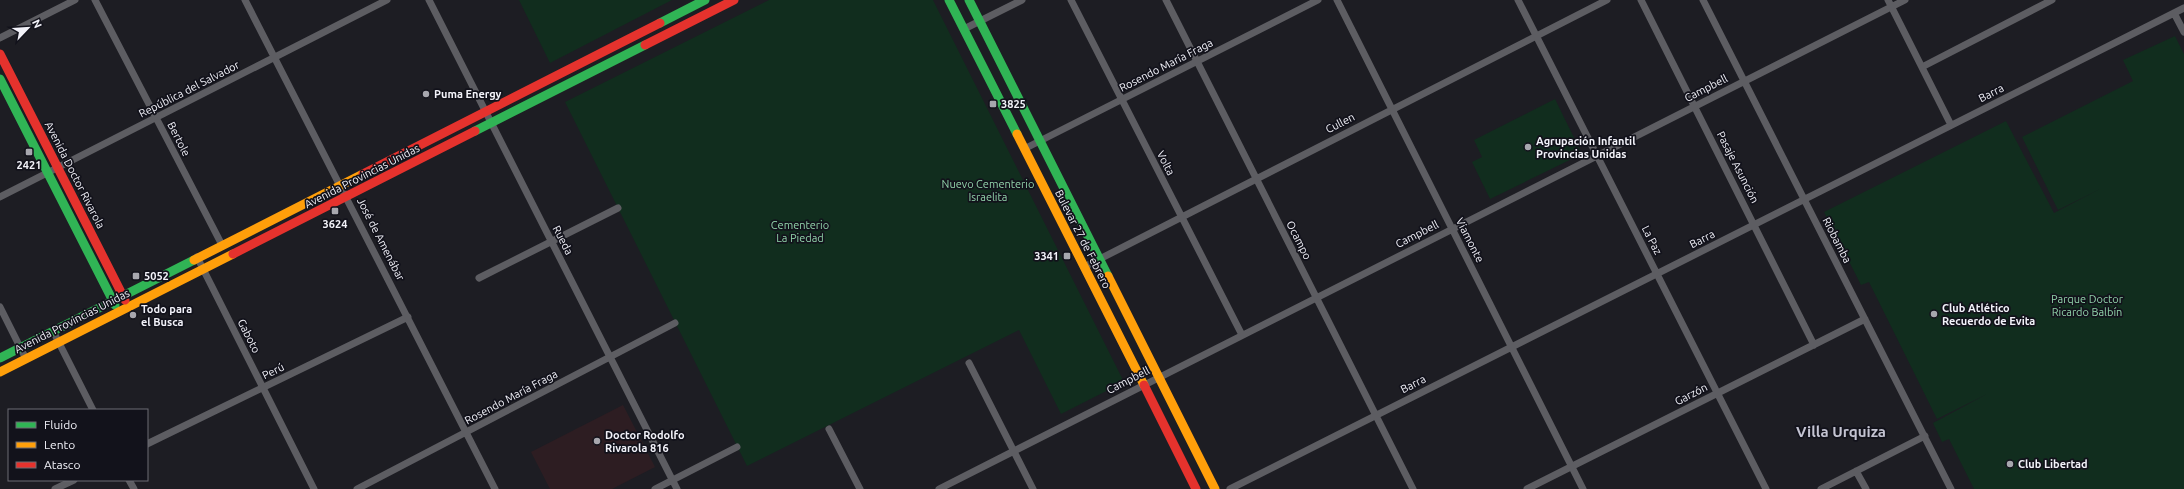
<svg xmlns="http://www.w3.org/2000/svg" width="2184" height="489" viewBox="0 0 2184 489" font-family="Ubuntu,sans-serif">
<style>
.education{fill:#2d1d22}
.green{fill:#112d1e}
.lines{fill:none;stroke-linecap:round;stroke-linejoin:round}
.street{stroke:#5d5d62;stroke-width:7}
.fast{stroke:#30b455;stroke-width:9}
.slow{stroke:#ff9f0a;stroke-width:9}
.jam{stroke:#e5322d;stroke-width:9}
.poi-dot{fill:#a7a7ae;stroke:#12121b;stroke-width:1.5}
.labels{text-anchor:middle;dominant-baseline:central;stroke-width:3.5;stroke-linejoin:round;paint-order:stroke}
.street-label{font-size:11px;fill:#f2f2f9;stroke:#12121b}
.poi-label{font-size:11px;font-weight:bold;fill:#f2f2f9;stroke:#12121b;text-anchor:start}
.park-label{font-size:11px;fill:#92d4ab;stroke:#12121b}
.district-label{font-size:15px;font-weight:bold;fill:#c4c4d2;stroke:#12121b}
</style>
<rect width="100%" height="100%" fill="#1d1d23"/>
<!-- education -->
<path class="education" d="M623 405 655 467 612 489H550L531 452Z"/>
<!-- green -->
<path class="green" d="M519 0H672L550 63Z
M769 0H933L1124 382 1061 414 1019 330 747 466 565 102Z
M2175 36 2184 54V489H1974L1949 439 1942 442 1933 423 1987 394 1937 419 1869 282 1861 285 1824 212 2006 121 2054 213 2100 189 2058 210 2022 137 2133 81 2123 60Z
M1555 99 1582 154 1490 199 1472 162 1482 157 1474 140Z"/>
<g class="lines">
<!-- street -->
<path class="street" d="M95 0 222 245
M245 0 495 489
M429 0 677 489
M1071 0 1242 335
M1166 0 1413 489
M1337 0 1583 489
M1518 0 1766 489
M1641 0 1814 345
M1703 0 1951 489
M1888 0 1951 125
M2174 13 2184 32
M964 29 1022 0
M0 38 75 0
M1922 67 2052 0
M1024 149 1318 0
M0 197 387 0
M197 257 314 489
M1084 267 1607 0
M479 278 618 208
M0 307 26 359
M53 331 93 410
M969 363 1033 489
M829 429 860 489
M147 444 408 317
M1856 471 1866 489
M129 480 134 489
M55 489 74 480
M357 489 675 323
M655 489 737 447
M939 489 1905 0
M1230 489 2184 8
M1527 489 1865 319
M1821 489 1925 436"/>
<!-- fast -->
<path class="fast" d="M949 0 1017 134
M969 0 1108 276
M660 23 705 0
M0 79 115 305
M475 131 645 45
M0 358 194 260"/>
<!-- slow -->
<path class="slow" d="M1017 134 1144 385
M194 260 363 174
M1108 276 1215 489
M0 372 233 254"/>
<!-- jam -->
<path class="jam" d="M645 45 734 0
M0 54 125 300
M363 174 660 23
M233 254 475 131
M1144 385 1196 489"/>
</g>
<!-- markers -->
<g class="poi-dot">
<circle cx="426" cy="94" r="4"/>
<rect x="989" y="100" width="8" height="8" rx="2"/>
<circle cx="1528" cy="147" r="4"/>
<rect x="25" y="148" width="8" height="8" rx="2"/>
<rect x="331" y="207" width="8" height="8" rx="2"/>
<rect x="1063" y="252" width="8" height="8" rx="2"/>
<rect x="132" y="272" width="8" height="8" rx="2"/>
<circle cx="1934" cy="314" r="4"/>
<circle cx="133" cy="315" r="4"/>
<circle cx="597" cy="441" r="4"/>
<circle cx="2010" cy="464" r="4"/>
</g>
<g class="labels">
<!-- street labels -->
<g class="street-label">
<text transform="translate(1166 65) rotate(-27)">Rosendo María Fraga</text>
<text transform="translate(1706 88) rotate(-27)">Campbell</text>
<text transform="translate(189 89) rotate(-27)">República del Salvador</text>
<text transform="translate(1991 93) rotate(-27)">Barra</text>
<text transform="translate(1340 123) rotate(-27)">Cullen</text>
<text transform="translate(179 139) rotate(63)">Bertole</text>
<text transform="translate(1166 163) rotate(63)">Volta</text>
<text transform="translate(1738 167) rotate(63)">Pasaje Asunción</text>
<text transform="translate(75 175) rotate(63)">Avenida Doctor Rivarola</text>
<text transform="translate(362 176) rotate(-27)">Avenida Provincias Unidas</text>
<text transform="translate(1417 234) rotate(-27)">Campbell</text>
<text transform="translate(381 239) rotate(63)">José de Amenábar</text>
<text transform="translate(1083 239) rotate(63)">Bulevar 27 de Febrero</text>
<text transform="translate(1702 239) rotate(-27)">Barra</text>
<text transform="translate(563 240) rotate(63)">Rueda</text>
<text transform="translate(1299 240) rotate(63)">Ocampo</text>
<text transform="translate(1470 240) rotate(63)">Viamonte</text>
<text transform="translate(1652 240) rotate(63)">La Paz</text>
<text transform="translate(1837 240) rotate(63)">Riobamba</text>
<text transform="translate(72 321) rotate(-27)">Avenida Provincias Unidas</text>
<text transform="translate(249 336) rotate(63)">Gaboto</text>
<text transform="translate(273 371) rotate(-26)">Perú</text>
<text transform="translate(1128 380) rotate(-27)">Campbell</text>
<text transform="translate(1413 384) rotate(-27)">Barra</text>
<text transform="translate(1691 394) rotate(-27)">Garzón</text>
<text transform="translate(511 397) rotate(-28)">Rosendo María Fraga</text>
</g>
<!-- poi labels -->
<g class="poi-label">
<text x="434" y="94">Puma Energy</text>
<text x="1001" y="104">3825</text>
<text x="1536" y="141">Agrupación Infantil<tspan x="1536" dy="13">Provincias Unidas</tspan></text>
<text x="29" y="165" text-anchor="middle">2421</text>
<text x="335" y="224" text-anchor="middle">3624</text>
<text x="1059" y="256" text-anchor="end">3341</text>
<text x="144" y="276">5052</text>
<text x="1942" y="308">Club Atlético<tspan x="1942" dy="13">Recuerdo de Evita</tspan></text>
<text x="141" y="309">Todo para<tspan x="141" dy="13">el Busca</tspan></text>
<text x="605" y="435">Doctor Rodolfo<tspan x="605" dy="13">Rivarola 816</tspan></text>
<text x="2018" y="464">Club Libertad</text>
</g>
<!-- park labels -->
<g class="park-label">
<text x="988" y="184">Nuevo Cementerio<tspan x="988" dy="13">Israelita</tspan></text>
<text x="800" y="225">Cementerio<tspan x="800" dy="13">La Piedad</tspan></text>
<text x="2087" y="299">Parque Doctor<tspan x="2087" dy="13">Ricardo Balbín</tspan></text>
</g>
<!-- district labels -->
<g class="district-label">
<text x="1841" y="431">Villa Urquiza</text>
</g>
</g>
<!-- legend -->
<rect x="8" y="409" width="140" height="72" fill="#12121b" stroke="#6c6c74"/>
<rect x="16" y="422" width="20" height="6" fill="#30b455" stroke="#6c6c74"/>
<text x="44" y="429" font-size="12" fill="#f2f2f9">Fluido</text>
<rect x="16" y="442" width="20" height="6" fill="#ff9f0a" stroke="#6c6c74"/>
<text x="44" y="449" font-size="12" fill="#f2f2f9">Lento</text>
<rect x="16" y="462" width="20" height="6" fill="#e5322d" stroke="#6c6c74"/>
<text x="44" y="469" font-size="12" fill="#f2f2f9">Atasco</text>
<!-- north arrow -->
<g transform="translate(28 28) rotate(65)" stroke="#12121b" stroke-width="3" paint-order="stroke">
<path d="M0-3L7 15L0 10L-7 15Z" fill="#f2f2f9"/>
<text y="-6" font-size="11" font-weight="bold" text-anchor="middle" fill="#f2f2f9">N</text>
</g>
</svg>
